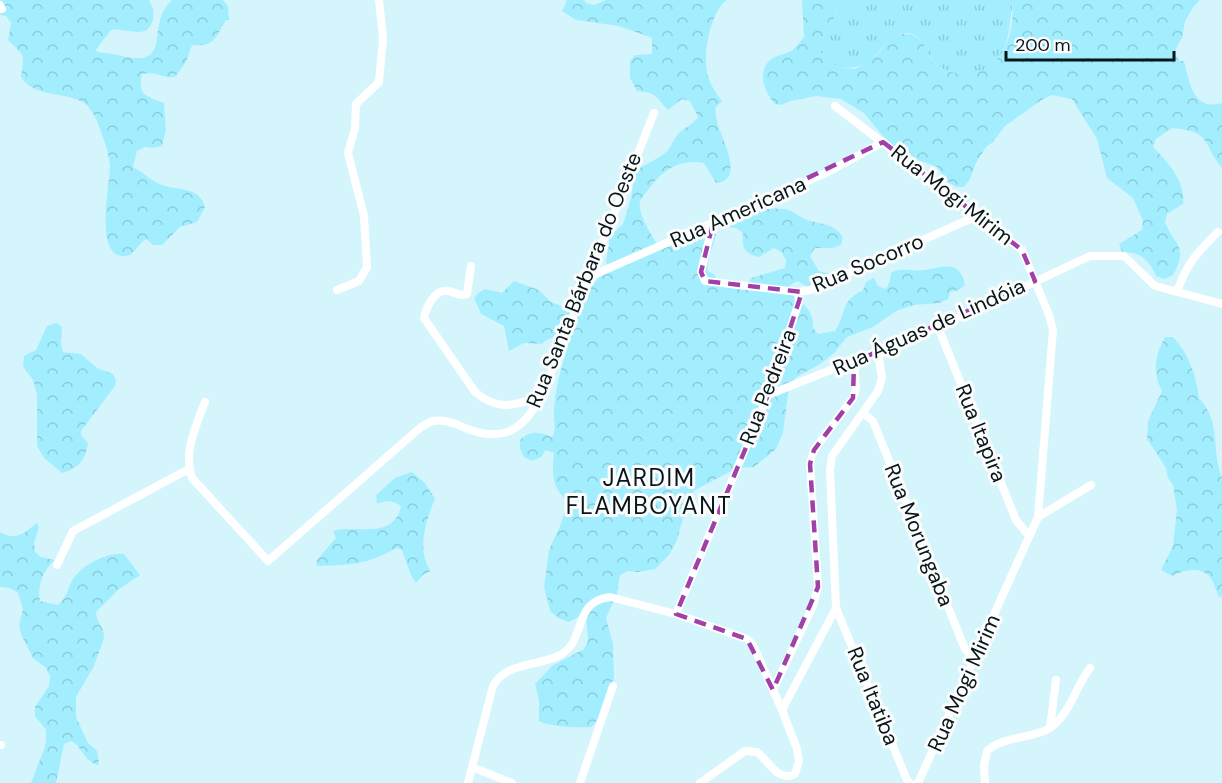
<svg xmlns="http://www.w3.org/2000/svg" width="1222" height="783" viewBox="0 0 1222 783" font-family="'DM Sans',sans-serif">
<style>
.grass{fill:url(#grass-tufts)}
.forest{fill:url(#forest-crowns)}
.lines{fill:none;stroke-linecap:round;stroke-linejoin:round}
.minor{stroke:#fff;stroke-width:8}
.marked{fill:none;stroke:#a040a8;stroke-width:4.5;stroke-dasharray:12 8;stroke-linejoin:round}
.labels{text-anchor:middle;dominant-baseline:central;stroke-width:6;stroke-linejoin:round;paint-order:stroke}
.street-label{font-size:21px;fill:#07161a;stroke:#fcfcfc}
.quarter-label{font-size:24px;letter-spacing:1.5px;fill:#07161a;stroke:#fcfcfc}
</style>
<defs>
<pattern id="grass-tufts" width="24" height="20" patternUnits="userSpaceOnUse" patternTransform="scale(1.5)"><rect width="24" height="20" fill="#a3eefe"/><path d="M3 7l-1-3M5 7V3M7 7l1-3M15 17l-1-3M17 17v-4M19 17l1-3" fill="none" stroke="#8bcbd9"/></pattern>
<pattern id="forest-crowns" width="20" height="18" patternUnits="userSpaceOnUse" patternTransform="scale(1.5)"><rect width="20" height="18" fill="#a3eefe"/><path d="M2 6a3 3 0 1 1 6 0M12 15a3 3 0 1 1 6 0" fill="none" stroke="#8bcbd9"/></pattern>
</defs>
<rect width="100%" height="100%" fill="#d5f5fd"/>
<!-- grass -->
<path class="grass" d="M845 0H1012C1013 8 1011 15 1010 23 1007 54 993 77 958 73 952 72 946 71 941 68 923 59 927 27 898 34 890 36 886 44 881 49 871 63 854 72 837 66 827 63 823 58 819 48L828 28Z"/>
<!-- forest -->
<path class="forest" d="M0 0H149C153 7 154 11 153 19 148 42 126 27 111 30L95 51C102 53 110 53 118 55 177 70 143 27 172 0H223L228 6 229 20H226C215 38 215 47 192 45L186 62 175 77C163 78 154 71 142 74 137 96 147 96 164 103L166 130 162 146 153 148 145 147 137 151 133 167C143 172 151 181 162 185 178 191 200 186 205 207L197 222 180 227 162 245H153L146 239C138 244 135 255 126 256 93 260 110 184 110 166 109 155 106 145 102 135 99 125 93 109 84 103 65 91 34 98 21 77 24 52 26 58 8 40L11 23 6 16 0 15Z
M567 0H584L586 3 594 5 606 0H727C710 11 702 57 708 76 711 86 716 93 722 101L715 108C716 112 716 117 717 122 721 137 746 181 716 183L704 163C682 159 665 168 651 186 648 191 642 195 640 202 637 213 654 240 661 249 676 245 693 234 707 227L716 230C716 246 705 256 708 271L715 275 716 281 724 287 744 290 751 278 785 268 786 260 781 252 774 248 759 257C745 254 741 247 743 233L736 228 727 227 726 218 756 207C766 211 773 207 784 209 792 210 798 216 805 219 820 225 833 222 843 237L841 245 833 248H815L810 256 819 271 827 273 835 271 843 276 827 284 820 290 812 289 797 281 789 286C794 302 815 305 813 328L818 334 835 331C847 313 839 302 863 290L866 282 874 278 878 286 886 289 890 281 891 273C903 266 911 272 924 270 943 267 960 259 965 285L959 290 950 292 948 299 939 303 914 305 896 311 873 327 847 337 835 352 820 364 795 378 788 394 783 433 776 449 754 467 737 468 695 490 689 497 677 540 669 555 655 569 638 572 628 571 620 575 617 594 606 618 613 644 614 679 598 719 592 727C579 728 549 727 539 721V700L535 684 552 666 584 649 588 641 586 616 582 615 569 622 558 618 550 611 544 587 549 550 560 526 568 501C551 488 552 473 554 453L546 450 541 457 532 461 524 457 520 449V440C531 430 539 432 552 437 557 428 553 421 554 410 555 386 563 364 569 341 558 336 550 336 542 344L524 343 509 351 504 326 481 314 474 298 477 294 485 289 502 293 514 281 539 290 551 302 567 308 576 317 589 290 608 266 606 262 610 236 623 224 631 198 635 172C645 163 655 161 665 153 672 148 673 139 679 133 686 126 693 125 698 117L690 101 682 99 668 110C655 96 657 93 637 91L630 78V61L635 55 652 54V38L619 26 576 20 562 11Z
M802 0H845L828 28 819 48C825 64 838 68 855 69 863 64 871 60 878 54 884 48 888 36 897 34 900 33 903 34 906 34 929 36 924 59 940 68 947 72 955 73 963 73 1002 77 1016 32 1012 0H1200L1194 6 1185 21 1182 38 1177 46 1175 54 1180 61H1184C1189 81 1193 112 1222 103V168C1201 141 1212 132 1172 128L1156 139 1153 147C1168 162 1186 182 1183 204L1167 214 1165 222C1175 247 1189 246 1173 275L1165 279 1156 276C1150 261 1140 251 1122 252L1119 244 1142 230 1143 221 1133 198 1107 178 1097 139 1072 99 1052 95 1043 99 1005 126 993 142 986 147 976 163 970 179 964 187H956L948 182 937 167 905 155 897 149 882 135 864 113 841 99 816 96 790 101 782 105 775 104C765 93 757 73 769 61 775 55 784 55 791 51 796 48 800 42 804 37Z
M57 323 62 327 61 342 63 352 81 354 97 368 113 374 116 380 115 386 81 431V435L88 443C86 460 78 469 62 473L44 458 37 446V395L33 380 23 366 24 356 36 350 47 326Z
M1165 337H1173C1189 354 1196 375 1199 398 1222 424 1210 444 1222 478V595L1220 598C1216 592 1215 585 1212 580 1202 565 1185 570 1172 576L1161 570 1173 546 1177 510 1173 485 1168 478 1166 468 1147 439 1148 421 1162 391C1152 373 1155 355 1165 337Z
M412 472 425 483 435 499C426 520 416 551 431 571L424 574 416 583 411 575 402 550 397 548C365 565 352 565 317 566L316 561 336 538 333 531C356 524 394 541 401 506 392 500 387 500 377 504L376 495 395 478Z
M37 523 39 527 34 543 35 552 41 557 55 560C43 570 37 586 40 601L58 605C67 597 67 590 72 581 81 565 107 552 124 554L140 575 119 589 96 612 97 619 103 630 104 638 94 666 76 697V717L88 743 97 751 99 763 97 765C83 759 83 749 72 741L64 744 56 783H31L45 747 46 739V730L35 716V707L49 686 50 677 46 668 33 658 21 634 19 626 23 609 18 593 10 588 0 587V532C17 542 23 533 37 523Z"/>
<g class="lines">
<!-- minor -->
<path class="minor" d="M0 5 2 9
M835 106 1022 250 1049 315 1053 330 1038 517 918 783
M713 223 701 272 705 281 798 292 810 290 979 215
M471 266 467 294C459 297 456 292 448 291 435 288 426 308 424 318L475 392C499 412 514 405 541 397
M589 277 828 172 883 142
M337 290 359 281 367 267 364 216 348 153 355 128 356 104 379 82 383 38 379 0
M1177 292C1187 263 1196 254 1218 232
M938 327 1016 520 1029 536
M768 395 938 327 1090 256H1124L1155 286 1222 304
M205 402C196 426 183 452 192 478L268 561 421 427C425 425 429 422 433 421 444 419 455 423 465 428 503 443 522 431 541 397L654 113
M863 413 873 421 965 649 974 659
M1038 517 1091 485
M57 565 73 531 189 469
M836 608 907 780 910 783
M676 614 768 395 799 302 798 292
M773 690 813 606 818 587 810 464 814 450 853 398 856 389 854 362
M782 710 836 608 830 470 832 456 878 391 882 378 878 352
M1050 728 1056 680
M0 745H1
M472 767 512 783
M468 783 493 686C509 656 556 670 572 644 584 623 580 601 610 597L676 614 747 639 753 645 782 710 797 749 799 761 795 774C778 783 769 761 757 752L745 751 700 783
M580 783 613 686
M985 783 984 766 987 751C1003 736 1030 739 1048 729 1070 716 1075 687 1090 668"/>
</g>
<!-- marked area -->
<path class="marked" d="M883 142 1022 250 1035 281 854 362 853 398 814 450 810 464 818 587 773 690 747 639 676 614 768 395 802 292 705 281 701 272 713 223Z"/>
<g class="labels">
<!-- street labels -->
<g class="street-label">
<text transform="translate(952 195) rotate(38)">Rua Mogi Mirim</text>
<text transform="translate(738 212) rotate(-24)">Rua Americana</text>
<text transform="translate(868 263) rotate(-23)">Rua Socorro</text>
<text transform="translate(584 280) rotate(-68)">Rua Santa Bárbara do Oeste</text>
<text transform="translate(929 327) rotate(-24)">Rua Águas de Lindóia</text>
<text transform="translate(768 387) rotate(-69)">Rua Pedreira</text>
<text transform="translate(981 433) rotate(68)">Rua Itapira</text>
<text transform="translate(919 535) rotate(68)">Rua Morungaba</text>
<text transform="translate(964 683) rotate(-66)">Rua Mogi Mirim</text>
<text transform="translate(873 696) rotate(68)">Rua Itatiba</text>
</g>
<!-- quarter labels -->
<g class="quarter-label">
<text x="649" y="477">JARDIM<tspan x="649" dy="28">FLAMBOYANT</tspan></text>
</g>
</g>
<!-- scale -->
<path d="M1006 51v9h168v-9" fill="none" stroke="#07161a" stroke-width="3"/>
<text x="1015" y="51" font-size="18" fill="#07161a" stroke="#fcfcfc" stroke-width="4.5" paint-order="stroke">200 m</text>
</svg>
